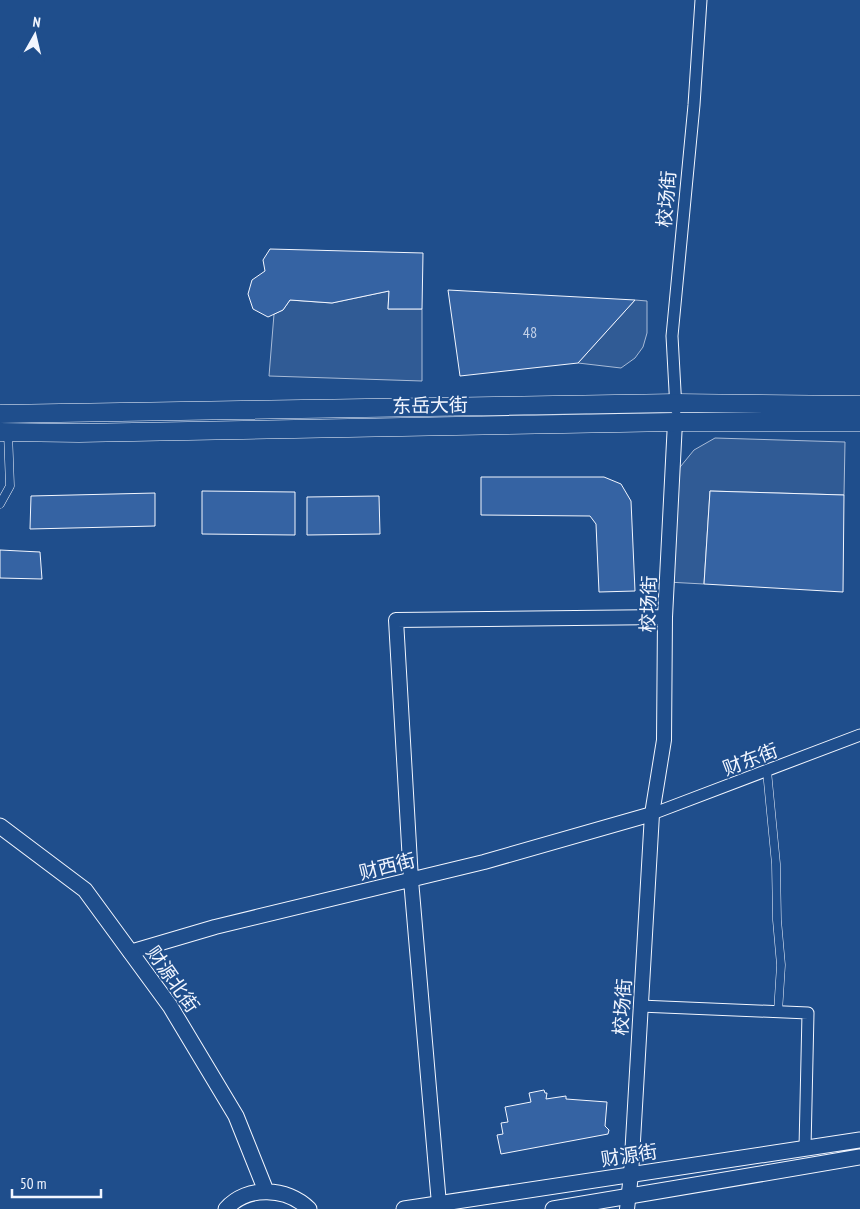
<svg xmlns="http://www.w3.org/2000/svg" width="860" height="1209" viewBox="0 0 860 1209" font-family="'PT Sans Narrow','Noto Sans SC',sans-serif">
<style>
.parking{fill:#305b95;stroke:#a8bbd7}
.building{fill:#3563a3;stroke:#f2f6ff}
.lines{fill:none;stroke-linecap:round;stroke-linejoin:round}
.pedestrian-casing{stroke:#f2f6ff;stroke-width:9}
.minor-casing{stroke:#f2f6ff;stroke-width:13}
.tertiary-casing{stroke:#f2f6ff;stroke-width:16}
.secondary-casing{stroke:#f2f6ff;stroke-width:17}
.trunk-casing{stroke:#f2f6ff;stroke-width:19}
.pedestrian{stroke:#1f4e8c;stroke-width:8}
.minor{stroke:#1f4e8c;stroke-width:11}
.tertiary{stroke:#1f4e8c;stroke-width:14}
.secondary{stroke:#1f4e8c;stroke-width:15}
.trunk{stroke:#1f4e8c;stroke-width:18}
.labels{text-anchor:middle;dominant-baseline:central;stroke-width:4;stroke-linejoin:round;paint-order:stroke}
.number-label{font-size:16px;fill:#c3d1e8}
.street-label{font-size:19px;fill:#f2f6ff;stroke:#1f4e8c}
</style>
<rect width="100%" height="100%" fill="#1f4e8c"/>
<!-- parking -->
<path class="parking" d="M389 291 388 309H422V381L269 376 274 314 283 310 290 300 332 303Z
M635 300 647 301V333L643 347 635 358 621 368 578 363Z
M715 438 845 442 844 495 710 491 704 584 667 582 672 477 694 450Z"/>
<!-- building -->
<path class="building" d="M270 249 423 253 422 309H388L389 291 332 303 290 300 283 310 268 317 253 309 248 294 252 280 265 271 263 260Z
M448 290 635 300 578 363 460 376Z
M481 477H604L621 484 631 501 635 591 599 592 596 524 590 516 481 515Z
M202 491 295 492V535L202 534Z
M710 491 844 495 843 592 704 584Z
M155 493V526L30 529 31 496Z
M379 496 380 534 307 535V497Z
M0 550 40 552 42 579 0 578Z
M544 1090 545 1093H547L546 1099 566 1096V1099L607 1102 605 1126 609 1130 608 1134 501 1154 497 1135 503 1134 501 1123 508 1122 505 1107 531 1102 529 1093Z"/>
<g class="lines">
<defs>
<path id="pedestrian" d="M0 504 10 486 8 432
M767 771 776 864 777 920 781 965 778 1012"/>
<path id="minor" d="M676 409 672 336 694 105 701 0
M652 814 860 735
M640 1006 808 1013 805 1148"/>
<path id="tertiary" d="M130 952 215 927 484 862 652 814
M439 1204 411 880 396 620 665 617
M627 1209 631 1175 652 814 664 740 665 617 675 422"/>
<path id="secondary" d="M0 826 85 890 170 1006 236 1116 266 1191
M226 1209C247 1185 287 1187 309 1209
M404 1209 860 1140
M553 1209 860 1157"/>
<path id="trunk" d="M0 414 676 403 860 405
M0 432 79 433 675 422H860"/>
</defs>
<!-- pedestrian casing -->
<use href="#pedestrian" class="pedestrian-casing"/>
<!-- minor casing -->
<use href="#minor" class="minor-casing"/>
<!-- tertiary casing -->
<use href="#tertiary" class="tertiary-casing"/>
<!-- secondary casing -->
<use href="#secondary" class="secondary-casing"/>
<!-- trunk casing -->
<use href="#trunk" class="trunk-casing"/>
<!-- pedestrian -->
<use href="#pedestrian" class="pedestrian"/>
<!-- minor -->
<use href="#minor" class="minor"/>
<!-- tertiary -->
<use href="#tertiary" class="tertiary"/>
<!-- secondary -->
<use href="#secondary" class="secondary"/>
<!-- trunk -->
<use href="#trunk" class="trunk"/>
</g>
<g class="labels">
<!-- number labels -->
<g class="number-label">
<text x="530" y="332">48</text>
</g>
<!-- street labels -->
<g class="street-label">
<text transform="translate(666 199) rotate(-85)">校场街</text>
<text transform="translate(430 405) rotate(-1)">东岳大街</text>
<text transform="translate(648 604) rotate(-88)">校场街</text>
<text transform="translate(750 759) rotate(-21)">财东街</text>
<text transform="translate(387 866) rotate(-14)">财西街</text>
<text transform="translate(173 979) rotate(55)">财源北街</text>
<text transform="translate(622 1007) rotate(-86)">校场街</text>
<text transform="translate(629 1155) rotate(-9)">财源街</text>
</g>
</g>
<!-- north arrow -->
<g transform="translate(35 35) rotate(8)" stroke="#1f4e8c" stroke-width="4" paint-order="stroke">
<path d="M0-4L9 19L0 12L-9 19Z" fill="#f2f6ff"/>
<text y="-8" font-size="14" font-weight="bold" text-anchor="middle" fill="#f2f6ff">N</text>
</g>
<!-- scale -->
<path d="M12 1189v8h89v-8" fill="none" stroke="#f2f6ff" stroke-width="2.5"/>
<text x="20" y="1189" font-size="15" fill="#f2f6ff" stroke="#1f4e8c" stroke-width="4" paint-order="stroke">50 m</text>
</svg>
